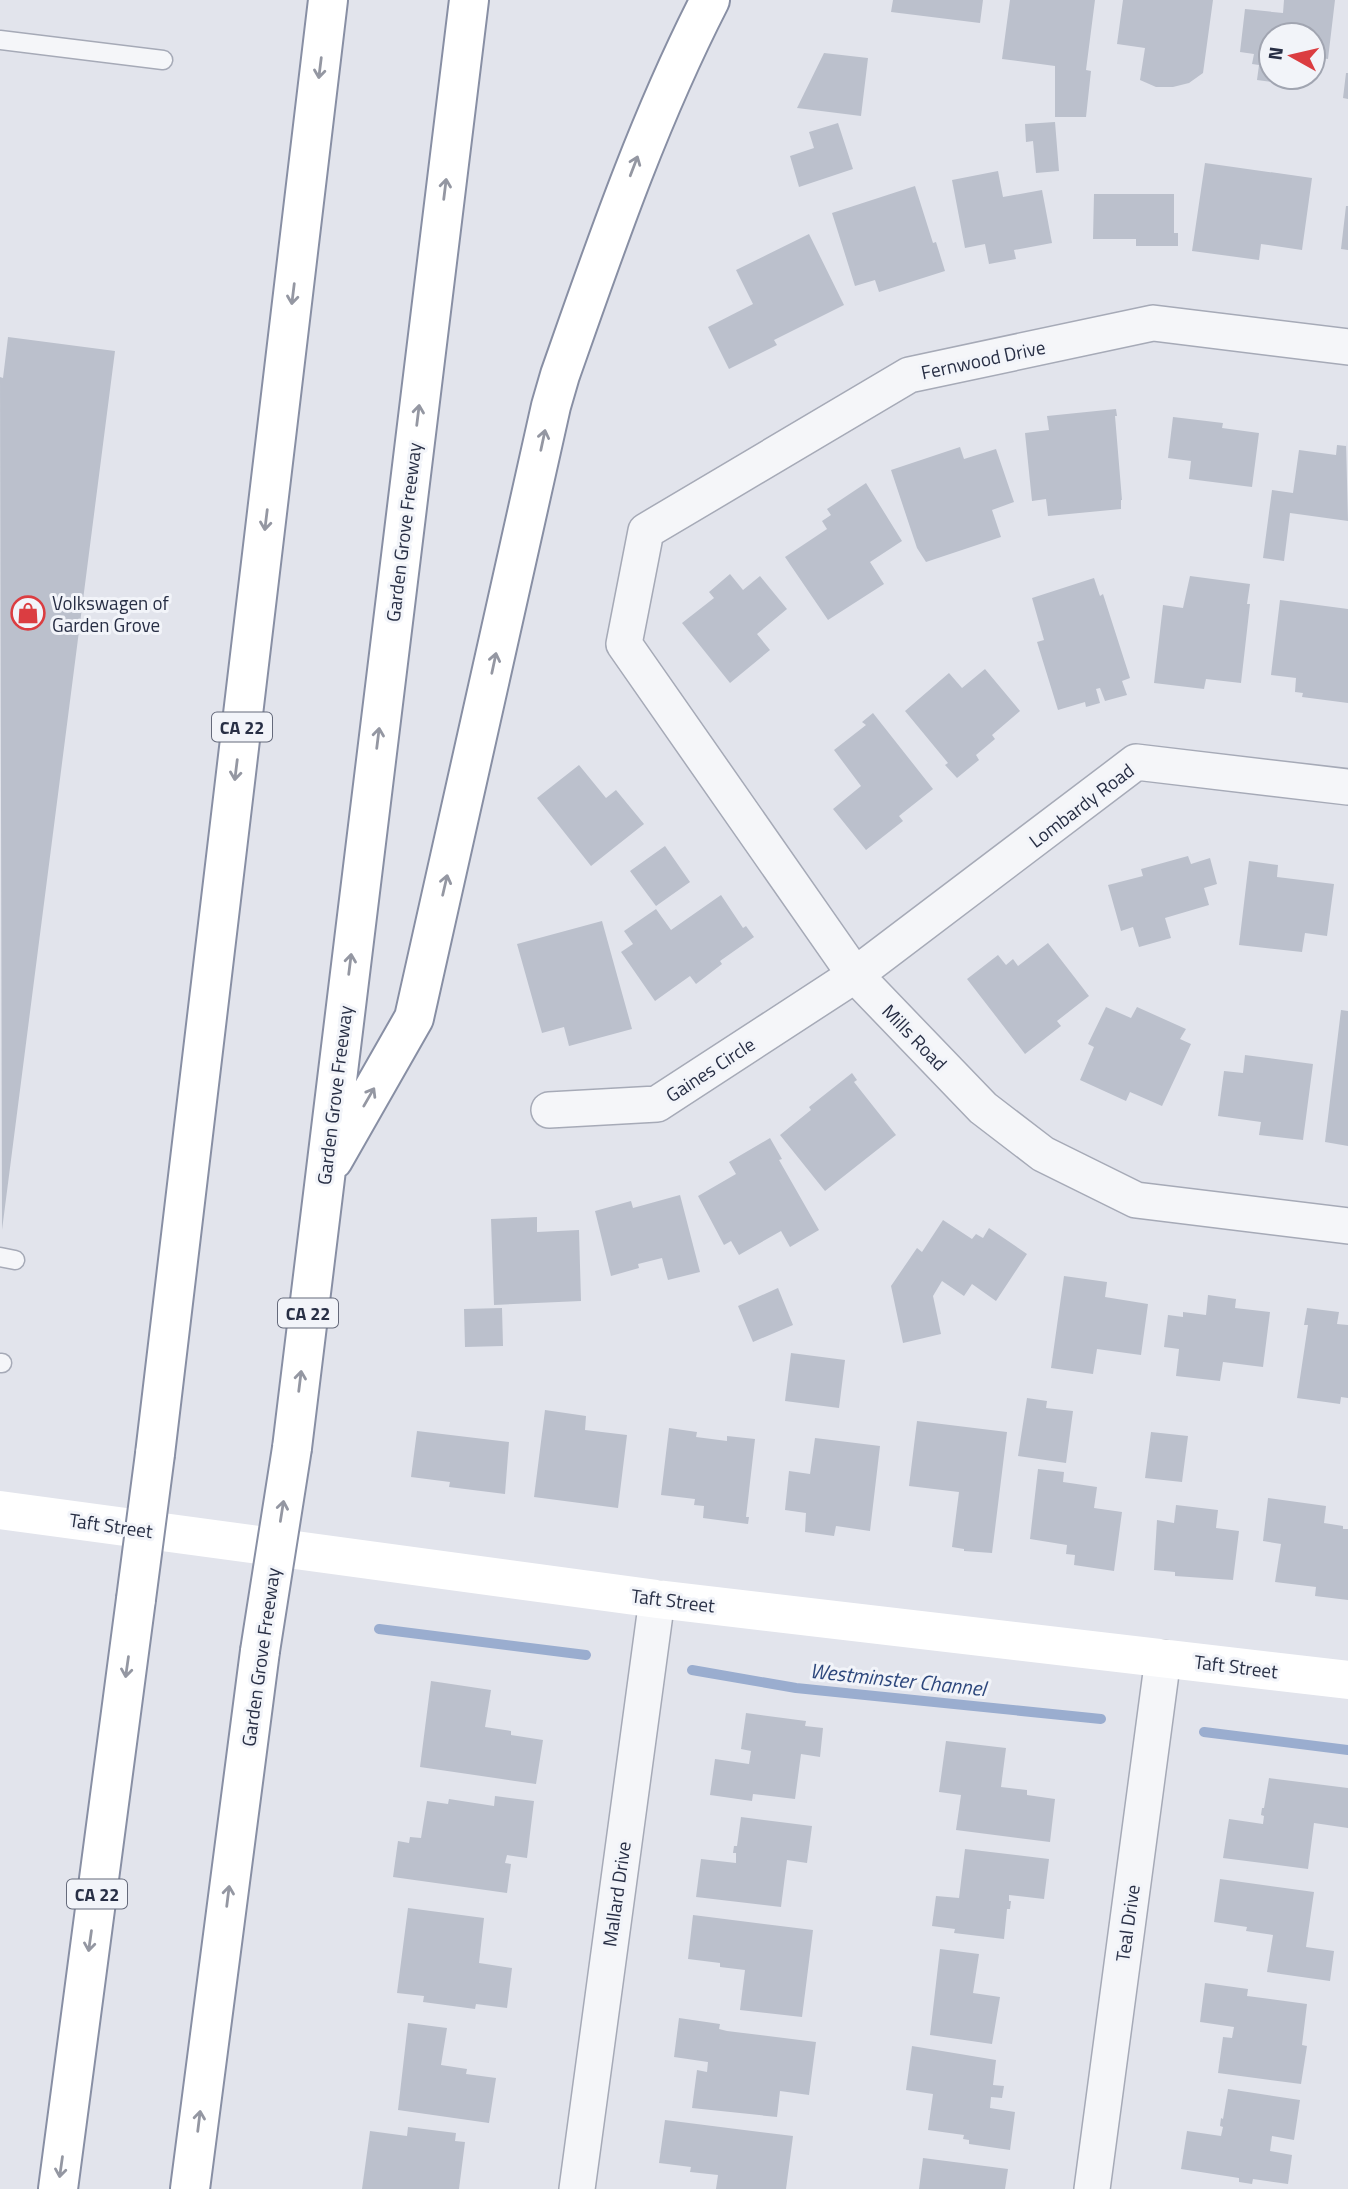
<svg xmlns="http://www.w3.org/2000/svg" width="1348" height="2189" viewBox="0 0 1348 2189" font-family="'Titillium Web',sans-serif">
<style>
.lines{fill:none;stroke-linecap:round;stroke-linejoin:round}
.stream{stroke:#9aadcf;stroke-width:10}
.building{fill:#bbc0cc}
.lane-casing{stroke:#a6aab7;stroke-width:21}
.street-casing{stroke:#a6aab7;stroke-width:38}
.highway-casing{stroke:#888fa4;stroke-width:42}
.lane{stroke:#f5f6f9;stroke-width:18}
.street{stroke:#f5f6f9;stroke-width:35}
.secondary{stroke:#fff;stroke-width:38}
.highway{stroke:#fff;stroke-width:38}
.highway-bridge-casing{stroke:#888fa4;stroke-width:42;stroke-linecap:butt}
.highway-bridge{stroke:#fff;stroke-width:38}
.oneway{stroke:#9497a2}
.labels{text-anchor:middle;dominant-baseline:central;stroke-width:6;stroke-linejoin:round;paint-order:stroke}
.shield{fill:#f2f4f9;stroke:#656a7b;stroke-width:2}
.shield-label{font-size:18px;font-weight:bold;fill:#282f45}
.street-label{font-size:19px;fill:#282f45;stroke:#f2f4f9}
.poi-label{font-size:19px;fill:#282f45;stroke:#f2f4f9;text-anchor:start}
.water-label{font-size:21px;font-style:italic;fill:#2e487d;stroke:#f2f4f9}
</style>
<rect width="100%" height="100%" fill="#e2e4ec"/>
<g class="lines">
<!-- stream -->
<path class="stream" d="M379 1629 586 1655
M692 1670 796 1688 1101 1719
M1204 1732 1348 1750"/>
</g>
<!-- building -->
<path class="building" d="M893 0H983L980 23 891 12Z
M1010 0H1095L1086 70 1091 71 1086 117H1055V66L1002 59Z
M1123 0H1213L1203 73 1189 83 1173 87H1156L1140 80 1145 48 1117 44Z
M1284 0H1335L1328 59 1313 57V35H1271V77H1294L1293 85 1257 80 1259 65 1252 64 1254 54 1240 52 1245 9 1283 13Z
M824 53 868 58 861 116 797 108Z
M1346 73H1348V99L1343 98Z
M1055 122 1059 171 1036 173 1033 141 1026 142 1025 124Z
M838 123 853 169 799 187 790 156 814 148 809 132Z
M1205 163 1312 178 1302 250 1261 244 1259 260 1192 251Z
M998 171 1003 197 1042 190 1052 243 1014 250 1016 259 989 264 985 244 965 248 952 180Z
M915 186 933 243 936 242 945 271 879 292 875 280 855 286 832 213Z
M1094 194H1174V233H1178V246H1136V239H1093Z
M1346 206H1348V250L1341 249Z
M809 234 844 305 774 340 777 345 729 369 708 327 753 304 736 270Z
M8 337 115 351 2 1230 0 377 3 378Z
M1116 409 1117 416H1115L1122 500H1121V509L1048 516 1046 499 1032 501 1025 433 1049 430 1047 416Z
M1173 417 1223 423 1222 428 1259 433 1252 487 1189 479 1191 461 1168 458Z
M1346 440 1348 521 1290 513 1284 561 1263 558 1272 490 1293 493 1299 450 1336 455 1337 445 1346 446Z
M960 447 964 459 996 449 1014 502 992 510 1001 537 926 562 917 548 891 470Z
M866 483 902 541 870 562 884 584 828 620 785 557 827 529 822 521 831 515 827 509Z
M730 574 743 590 760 576 787 609 757 634 770 650 730 683 682 623 714 598 709 592Z
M1190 576 1250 584 1247 604H1250L1241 683 1206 679 1204 689 1154 683 1163 605 1183 608Z
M1094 578 1100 596 1103 594 1130 678 1122 681 1127 695 1105 701 1100 688 1096 689 1100 703 1086 707 1085 702 1058 710 1037 642 1044 640 1032 598Z
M1280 600 1348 609V703L1302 697 1303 693 1295 692 1296 678 1271 675Z
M985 669 1020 711 992 735 995 739 976 755 979 760 957 778 945 765 948 763 905 711 949 673 962 688Z
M873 713 933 789 899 816 903 821 866 850 833 809 861 786 834 750 866 725 862 722Z
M579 765 606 798 616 790 644 824 591 866 537 798Z
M665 846 690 882 656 906 630 871Z
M1188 856 1191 864 1210 858 1217 884 1204 888 1209 905 1165 918 1171 938 1139 947 1133 927 1121 931 1108 885 1143 876 1141 869Z
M1249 861 1278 865 1277 877 1334 884 1327 936 1305 933 1302 952 1239 945Z
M721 895 743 928 746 926 754 937 720 961 722 964 696 984 690 976 655 1001 621 952 633 944 624 931 656 909 671 930Z
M602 921 632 1029 569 1046 564 1027 542 1033 517 944Z
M1048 943 1089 996 1057 1021 1061 1026 1025 1054 967 979 998 955 1006 965 1013 959 1018 966Z
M1106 1007 1131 1018 1137 1007 1186 1029 1180 1039 1191 1044 1162 1106 1130 1092 1126 1101 1080 1080 1094 1047 1088 1044Z
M1341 1010 1348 1011V1146L1325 1142Z
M1245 1055 1313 1064 1303 1140 1259 1135 1261 1122 1218 1116 1224 1071 1243 1073Z
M852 1073 857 1080 854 1082 896 1135 825 1191 780 1135 811 1110 809 1107Z
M770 1138 782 1159 779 1160 819 1230 790 1247 781 1231 739 1255 731 1241 724 1245 698 1196 736 1174 729 1162Z
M680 1195 700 1272 668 1280 662 1258 638 1264 639 1268 611 1276 595 1211 631 1201 633 1208Z
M537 1217V1232L579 1230 581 1301 494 1305 491 1219Z
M943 1220 972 1239 976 1234 983 1238 989 1228 1027 1254 996 1301 972 1284 964 1296 942 1281 933 1296 941 1334 903 1343 891 1286 917 1248 922 1252Z
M1064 1276 1107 1282 1105 1297 1148 1304 1141 1355 1097 1349 1093 1374 1051 1368Z
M778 1288 793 1325 753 1342 738 1306Z
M1208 1295 1236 1299 1235 1308 1270 1312 1263 1367 1223 1362 1220 1381 1176 1376 1179 1349 1164 1347 1168 1315 1183 1317V1312L1206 1315Z
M502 1308 503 1346 465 1347 464 1309Z
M1307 1308 1339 1312 1337 1324 1348 1325V1398L1341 1397 1340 1404 1297 1398 1308 1325H1304Z
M791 1353 845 1360 839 1408 785 1401Z
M1027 1398 1047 1401 1046 1408 1073 1411 1066 1463 1018 1456Z
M545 1410 586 1416 585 1430 627 1435 618 1508 534 1497Z
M917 1421 1007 1432 992 1553 964 1551V1549L952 1547 959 1492 909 1486Z
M669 1428 697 1432 696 1437 727 1441V1436L755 1439 746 1517H749L748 1524 703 1518 704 1506 694 1505 695 1499 661 1495Z
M417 1431 509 1442 505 1494 449 1487 450 1482 411 1477Z
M1151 1432 1188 1436 1182 1482 1145 1478Z
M815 1438 880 1446 870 1531 836 1526 834 1536 805 1532 806 1513 785 1510 789 1471 810 1474Z
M1038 1469 1064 1472 1063 1482 1097 1487 1094 1508 1122 1512 1114 1571 1074 1565 1075 1555 1066 1554 1067 1545 1030 1539Z
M1268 1498 1326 1506 1324 1523 1343 1526V1529H1348V1600L1315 1596 1316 1587 1275 1582 1281 1544 1263 1541Z
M1176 1505 1218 1510 1216 1528 1239 1531 1233 1580 1175 1576V1572L1154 1570 1157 1520 1174 1523Z
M431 1681 491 1690 485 1727 511 1731V1735L543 1740 536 1784 420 1767Z
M746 1713 806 1721 805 1726 823 1728 820 1757 801 1754 795 1799 753 1794 752 1801 710 1795 715 1759 749 1764 751 1751 741 1749Z
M946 1741 1006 1748 1001 1787 1027 1790V1795L1055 1799 1050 1842 956 1830 961 1795 939 1792Z
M1269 1778 1348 1788V1828L1314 1823 1308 1869 1223 1858 1229 1819 1263 1824 1264 1816 1261 1815 1262 1808H1264Z
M495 1796 534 1801 527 1858 507 1855 505 1863 511 1864 507 1893 393 1877 398 1841 409 1843 410 1837 421 1838 427 1801 448 1804 449 1799 494 1806Z
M741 1817 812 1826 807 1863 787 1860 781 1907 696 1897 701 1859 736 1863V1853H733L734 1846H737Z
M965 1849 1049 1859 1044 1899 1009 1895V1901H1011L1010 1909H1007L1004 1939 954 1933 955 1929 932 1926 936 1896 959 1898Z
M1220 1879 1314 1892 1306 1947 1334 1951 1330 1981 1267 1972 1273 1935 1246 1931 1247 1927 1214 1922Z
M408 1908 484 1918 479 1963 512 1968 507 2008 476 2004 475 2009 423 2002 424 1996 397 1993Z
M693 1915 813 1930 802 2017 740 2010 745 1970 720 1967V1963L688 1959Z
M940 1949 979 1954 973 1993 1000 1997 992 2044 930 2035Z
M1205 1983 1248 1989 1247 1996 1307 2004 1302 2045 1307 2046 1301 2084 1218 2073 1223 2037 1232 2038 1234 2027 1200 2022Z
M679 2018 720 2024 719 2029 727 2031 816 2042 809 2095 780 2091 777 2117 692 2108 697 2070 707 2072 708 2062 674 2057Z
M408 2023 447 2028 441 2065 467 2069 466 2074 496 2078 489 2123 398 2110Z
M912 2046 996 2060 993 2085 1004 2086 1002 2098 991 2097 990 2108 1015 2112 1010 2150 969 2144V2140L963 2139 964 2135 928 2130 933 2094 906 2090Z
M1228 2089 1300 2100 1294 2140 1272 2136 1270 2151 1292 2155 1288 2184 1253 2179 1252 2184 1239 2182V2178L1181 2169 1187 2131 1221 2136 1223 2127 1220 2126 1221 2118 1223 2119Z
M665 2120 793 2136 786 2189H716L718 2175 690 2172 691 2167 659 2163Z
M408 2127 456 2133 455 2141 465 2142 459 2189H362L370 2131 407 2136Z
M923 2158 1008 2169 1005 2189H919Z"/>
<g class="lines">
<defs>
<path id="lane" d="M0 40 163 60
M0 1257 15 1260
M0 1363H2"/>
<path id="street" d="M1348 347 1153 323 909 375 646 531 624 644 855 975 983 1108 1043 1154 1136 1200 1348 1226
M549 1110 657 1104 855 975 1136 762 1348 787
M577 2189 657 1599
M1092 2189 1163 1658"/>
<path id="highway" d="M333 1160 414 1018 551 406 560 375C605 247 648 121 710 0
M292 1448 469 0
M155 1454 328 0
M58 2189 136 1599
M190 2189 260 1651"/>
</defs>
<!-- lane casing -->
<use href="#lane" class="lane-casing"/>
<!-- street casing -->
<use href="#street" class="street-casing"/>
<!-- highway casing -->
<use href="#highway" class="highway-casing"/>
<!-- lane -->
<use href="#lane" class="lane"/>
<!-- street -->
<use href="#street" class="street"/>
<!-- secondary -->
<path class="secondary" d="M0 1510 657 1599 1348 1680"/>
<!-- highway -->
<use href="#highway" class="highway"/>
<defs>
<path id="highway-bridge" d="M136 1599 155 1454
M260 1651 292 1448"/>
</defs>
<!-- highway-bridge casing -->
<use href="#highway-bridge" class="highway-bridge-casing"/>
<!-- highway-bridge -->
<use href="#highway-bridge" class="highway-bridge"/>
</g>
<!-- one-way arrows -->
<defs><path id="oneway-shaft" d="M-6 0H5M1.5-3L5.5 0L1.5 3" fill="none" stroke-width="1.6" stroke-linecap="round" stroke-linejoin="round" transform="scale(1.75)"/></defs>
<g class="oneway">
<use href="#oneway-shaft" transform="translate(320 68) rotate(97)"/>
<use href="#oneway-shaft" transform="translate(634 166) rotate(-69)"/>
<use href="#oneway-shaft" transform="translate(445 189) rotate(-83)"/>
<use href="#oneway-shaft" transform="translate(293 294) rotate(97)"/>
<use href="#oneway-shaft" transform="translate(418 415) rotate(-83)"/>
<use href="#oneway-shaft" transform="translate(543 440) rotate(-78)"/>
<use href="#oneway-shaft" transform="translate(266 520) rotate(97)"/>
<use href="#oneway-shaft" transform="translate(494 663) rotate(-78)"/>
<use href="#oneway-shaft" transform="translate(378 738) rotate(-83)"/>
<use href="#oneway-shaft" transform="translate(236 770) rotate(97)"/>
<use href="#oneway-shaft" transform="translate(445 885) rotate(-77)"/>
<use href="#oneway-shaft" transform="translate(350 964) rotate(-83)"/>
<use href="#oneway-shaft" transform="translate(369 1097) rotate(-60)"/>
<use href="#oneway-shaft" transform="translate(300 1381) rotate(-83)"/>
<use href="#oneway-shaft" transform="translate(282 1511) rotate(-81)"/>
<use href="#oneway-shaft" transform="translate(127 1667) rotate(98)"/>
<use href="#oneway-shaft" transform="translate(228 1896) rotate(-83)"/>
<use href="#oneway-shaft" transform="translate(90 1941) rotate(98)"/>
<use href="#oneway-shaft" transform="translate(199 2121) rotate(-83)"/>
<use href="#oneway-shaft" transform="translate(61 2167) rotate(98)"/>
</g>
<!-- icons -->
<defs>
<symbol id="shop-ring" viewBox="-11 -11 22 22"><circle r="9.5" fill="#f2f4f9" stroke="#db3d41" stroke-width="1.5"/><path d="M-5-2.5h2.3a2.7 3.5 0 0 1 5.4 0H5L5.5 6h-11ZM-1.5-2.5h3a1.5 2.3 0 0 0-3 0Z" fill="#db3d41"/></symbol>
</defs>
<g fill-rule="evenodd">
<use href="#shop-ring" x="9" y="594" width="38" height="38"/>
</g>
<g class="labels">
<!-- shield labels -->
<g class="shield">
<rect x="212" y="712.5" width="60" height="29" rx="5"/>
<rect x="278" y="1298.5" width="60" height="29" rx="5"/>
<rect x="67" y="1879.5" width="60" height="29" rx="5"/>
</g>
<g class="shield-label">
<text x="242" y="727">CA 22</text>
<text x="308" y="1313">CA 22</text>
<text x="97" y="1894">CA 22</text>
</g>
<!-- street labels -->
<g class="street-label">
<text transform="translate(983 359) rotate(-12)">Fernwood Drive</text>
<text transform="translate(403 532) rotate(-83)">Garden Grove Freeway</text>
<text transform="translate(1081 805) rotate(-37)">Lombardy Road</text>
<text transform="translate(915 1037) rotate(46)">Mills Road</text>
<text transform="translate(710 1069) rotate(-33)">Gaines Circle</text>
<text transform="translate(334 1095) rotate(-83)">Garden Grove Freeway</text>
<text transform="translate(111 1525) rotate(8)">Taft Street</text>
<text transform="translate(673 1600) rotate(7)">Taft Street</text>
<text transform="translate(260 1657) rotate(-82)">Garden Grove Freeway</text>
<text transform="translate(1236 1666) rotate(7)">Taft Street</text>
<text transform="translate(616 1894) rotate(-82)">Mallard Drive</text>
<text transform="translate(1127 1923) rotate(-82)">Teal Drive</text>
</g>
<!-- poi labels -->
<g class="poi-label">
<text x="52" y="602">Volkswagen of<tspan x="52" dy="22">Garden Grove</tspan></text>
</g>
<!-- water labels -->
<g class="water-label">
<text transform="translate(898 1679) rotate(6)">Westminster Channel</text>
</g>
</g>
<!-- north arrow -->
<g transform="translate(1292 56) rotate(278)"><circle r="33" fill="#f2f4f9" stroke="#a1a5b1" stroke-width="2"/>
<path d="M0-5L12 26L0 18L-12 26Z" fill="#db3d41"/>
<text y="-10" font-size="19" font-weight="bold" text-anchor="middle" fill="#282f45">N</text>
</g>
</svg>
